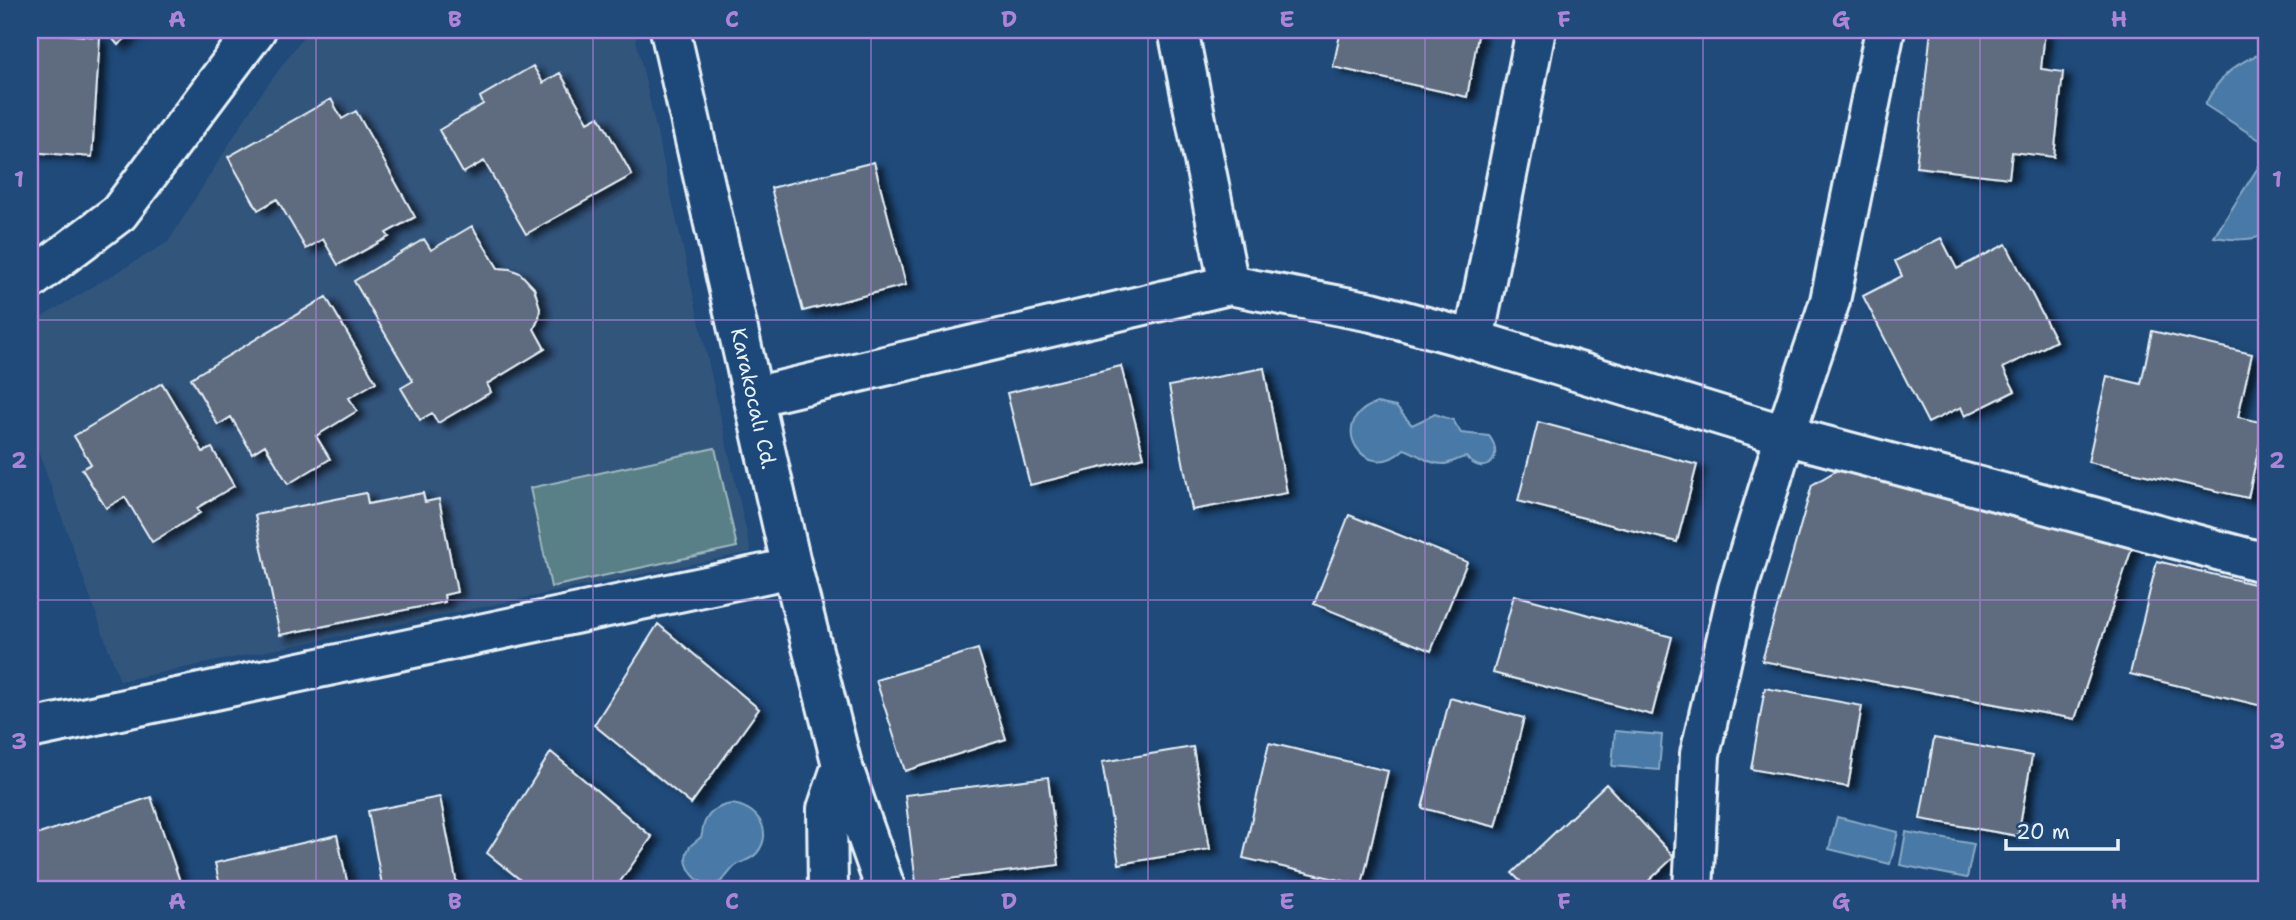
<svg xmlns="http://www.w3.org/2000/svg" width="2296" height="920" viewBox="0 0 2296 920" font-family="'Shantell Sans',sans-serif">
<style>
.built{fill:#32547c}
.green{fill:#598086;stroke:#a0b8bf;stroke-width:2}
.water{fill:#4a79a6;stroke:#89a9c7;stroke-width:2}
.building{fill:#5f6c7f;stroke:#e8f1f8;stroke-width:2;filter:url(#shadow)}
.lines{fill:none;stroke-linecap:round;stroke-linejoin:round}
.street-casing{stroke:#e8f1f8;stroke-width:44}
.secondary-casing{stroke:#e8f1f8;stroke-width:44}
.street{stroke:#1f4a7a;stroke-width:38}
.secondary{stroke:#1f4a7a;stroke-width:38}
.grid{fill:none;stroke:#ac85d9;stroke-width:2;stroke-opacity:0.55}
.labels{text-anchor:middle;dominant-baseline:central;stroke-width:6;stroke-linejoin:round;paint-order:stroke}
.street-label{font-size:21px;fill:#e8f1f8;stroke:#1f4a7a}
.neatline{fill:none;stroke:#ac85d9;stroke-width:2.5}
.grid-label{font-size:23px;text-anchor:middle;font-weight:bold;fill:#ac85d9}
</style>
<defs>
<filter id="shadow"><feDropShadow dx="8" dy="4.5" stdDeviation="3.5" flood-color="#0009"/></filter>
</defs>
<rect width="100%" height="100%" fill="#1f4a7a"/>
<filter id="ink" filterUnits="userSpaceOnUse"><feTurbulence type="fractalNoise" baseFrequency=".0143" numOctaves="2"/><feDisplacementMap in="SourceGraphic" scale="14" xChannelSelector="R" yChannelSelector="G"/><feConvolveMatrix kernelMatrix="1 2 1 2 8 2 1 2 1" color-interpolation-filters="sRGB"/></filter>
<g filter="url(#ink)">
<!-- built -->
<path class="built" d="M308 30H634L751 552 120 681 30 428V324L168 242 256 101Z"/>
<!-- green -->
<path class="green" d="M715 448 737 547 551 587 530 488Z"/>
<!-- water -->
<path class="water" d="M2266 52V144L2205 105C2218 77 2237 61 2266 52Z
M2266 155V235C2248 241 2233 240 2214 237Z
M1377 403 1396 407 1412 425 1435 414 1453 420 1461 433 1489 436C1506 457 1485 479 1466 457 1458 458 1451 464 1443 464 1427 464 1418 453 1404 449 1365 487 1324 420 1377 403Z
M1615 731 1662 735 1659 770 1612 766Z
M731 804C756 806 775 831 757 853 750 861 741 861 734 867 725 876 722 888 704 883 691 878 681 860 689 848 692 843 697 841 701 837 703 833 702 831 703 827 707 813 718 806 731 804Z
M1837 817 1898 832 1890 864 1829 849Z
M1906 832 1974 844 1967 878 1900 865Z"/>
<!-- building -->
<path class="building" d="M105 30H135L118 45Z
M1341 30H1479L1467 97 1333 67Z
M1931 30 2045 32 2041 69 2063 72 2054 157 2012 152 2009 178 1916 167Z
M30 32 100 37 92 157 30 152Z
M533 66 543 83 560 73 588 122 599 116 632 175 526 234 484 161 463 173 439 130 483 104 480 97Z
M331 99 342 119 356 111 415 217 386 233 389 237 338 265 323 239 306 249 277 199 258 210 228 157Z
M874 162 906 285 803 311 771 188Z
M472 226 498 268 510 269 520 273 534 288 540 308 539 318 534 329 545 349 487 384 491 392 438 423 432 413 420 420 401 388 413 381 354 281 424 239 431 250Z
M1941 238 1957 269 2006 244 2056 341 2003 368 2015 391 1965 416 1961 407 1928 423 1863 296 1902 276 1895 261Z
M326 297 376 382 349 398 357 411 316 436 330 459 288 484 265 445 252 453 231 417 218 425 191 378Z
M2152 331 2252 354 2238 417 2264 423 2248 498 2088 462 2107 376 2141 384Z
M1121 366 1144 457 1030 485 1007 393Z
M1264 368 1287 493 1192 510 1169 386Z
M162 383 203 452 212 448 234 486 197 508 200 513 152 542 125 497 106 508 82 469 91 464 74 436Z
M1538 422 1697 465 1677 542 1518 501Z
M1851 462 2135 539 2075 719 1762 661 1812 485Z
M366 493 368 504 423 493 425 502 439 499 457 592 444 595 445 602 280 635 255 515Z
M1349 515 1467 562 1431 651 1314 604Z
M2157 561 2266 587V707L2130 674Z
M1514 595 1672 637 1652 715 1493 673Z
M658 624 759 709 691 804 594 725Z
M978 649 1006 739 905 771 876 680Z
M1765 688 1862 706 1848 787 1751 769Z
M1450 698 1524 718 1496 827 1422 808Z
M1934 738 2032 756 2018 836 1920 819Z
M1269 743 1388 771 1362 885 1243 858Z
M1193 747 1210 849 1119 864 1102 762Z
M551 752 652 837 614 890H533L487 853Z
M1048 777 1059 865 916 883 905 795Z
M1606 784 1674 857 1639 890H1529L1512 873Z
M151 797 183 890H30V837Z
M440 797 458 890H383L368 811Z
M337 835 349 890H221L215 863Z"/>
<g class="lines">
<defs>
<path id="street" d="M1178 30 1229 285
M30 280 119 213 256 30
M1474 340 1536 30
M753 397 1229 285 1372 312 1474 340 1785 435 2266 563
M30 729 792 568
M1693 890 1700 754 1738 589 1785 435 1830 301 1885 30"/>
<g id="secondary">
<path id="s1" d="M670 30 792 568 842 765"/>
<path d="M828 890 827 809 842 765 886 890"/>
</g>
</defs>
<!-- street casing -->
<use href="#street" class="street-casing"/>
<!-- secondary casing -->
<use href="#secondary" class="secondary-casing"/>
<!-- street -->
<use href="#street" class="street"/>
<!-- secondary -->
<use href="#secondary" class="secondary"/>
</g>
</g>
<!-- grid -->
<path class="grid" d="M316 30V890M593 30V890M871 30V890M1148 30V890M1425 30V890M1703 30V890M1980 30V890M30 320H2266M30 600H2266"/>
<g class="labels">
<!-- street labels -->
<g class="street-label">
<text stroke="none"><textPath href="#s1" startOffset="378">Karakocalı Cd.</textPath></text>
</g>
</g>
<!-- margin -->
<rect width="2296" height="920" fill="none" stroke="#1f4a7a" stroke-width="77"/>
<!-- scale -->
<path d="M2006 839v10h112v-10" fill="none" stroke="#e8f1f8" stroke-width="3.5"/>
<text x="2016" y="839" font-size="21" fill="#e8f1f8" stroke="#1f4a7a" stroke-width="5" paint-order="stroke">20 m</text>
<rect x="38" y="38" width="2220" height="843" class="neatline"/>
<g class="grid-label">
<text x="177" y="27">A</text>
<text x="455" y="27">B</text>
<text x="732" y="27">C</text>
<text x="1009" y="27">D</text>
<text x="1287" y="27">E</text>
<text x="1564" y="27">F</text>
<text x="1841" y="27">G</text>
<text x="2119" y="27">H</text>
<text x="19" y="187">1</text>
<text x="2277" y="187">1</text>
<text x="19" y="468">2</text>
<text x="2277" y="468">2</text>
<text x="19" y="749">3</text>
<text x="2277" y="749">3</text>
<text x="177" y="909">A</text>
<text x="455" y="909">B</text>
<text x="732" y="909">C</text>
<text x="1009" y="909">D</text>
<text x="1287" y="909">E</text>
<text x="1564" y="909">F</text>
<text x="1841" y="909">G</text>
<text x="2119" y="909">H</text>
</g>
</svg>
